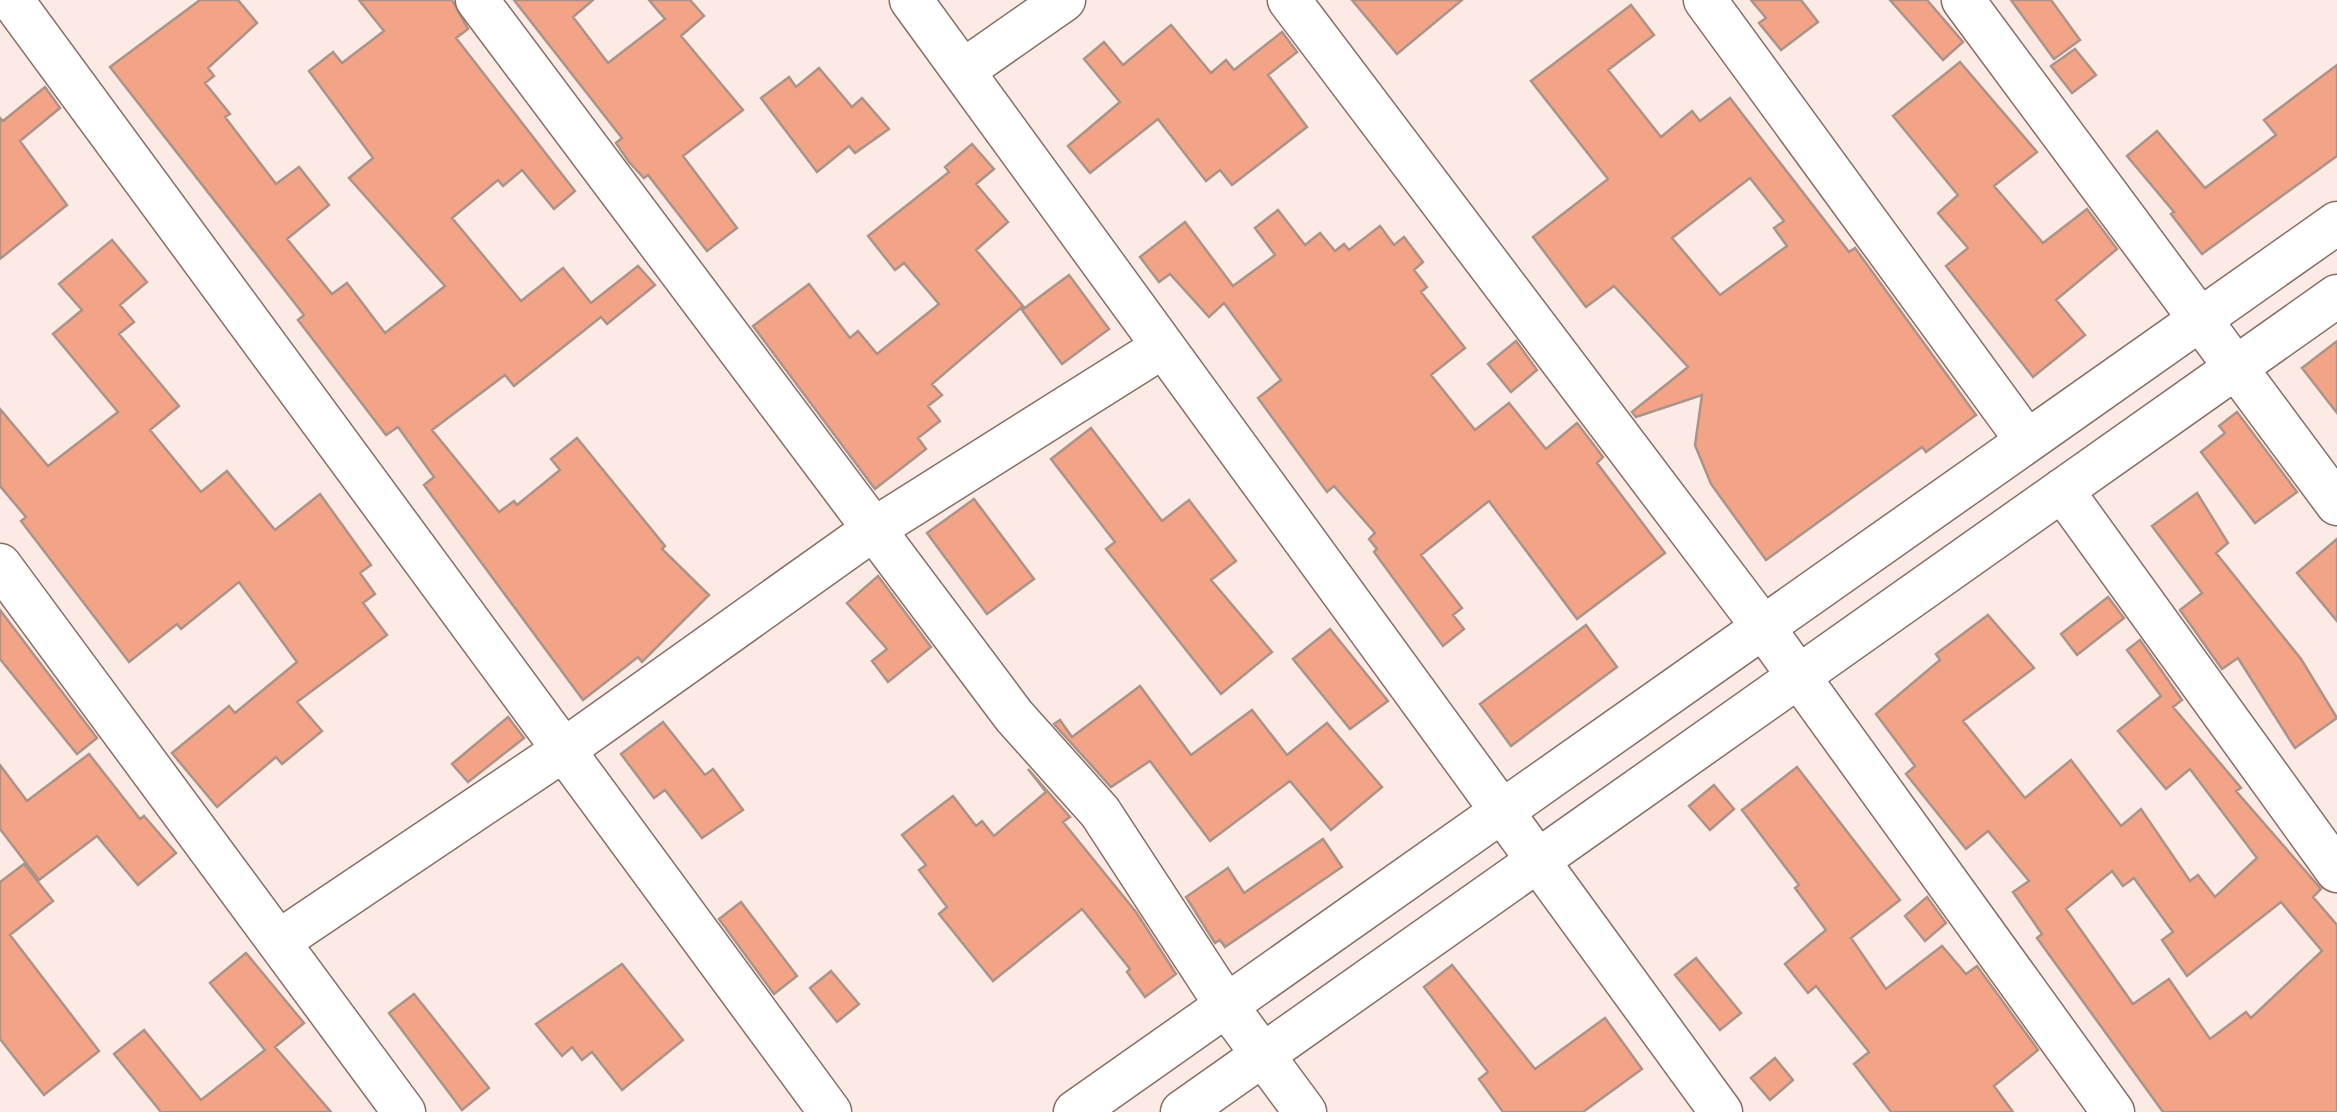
<svg xmlns="http://www.w3.org/2000/svg" width="2337" height="1112" viewBox="0 0 2337 1112" font-family="'Open Sans',sans-serif">
<style>
.building{fill:#f3a487;stroke:#ac938a;stroke-width:2.5;fill-rule:evenodd}
.lines{fill:none;stroke-linecap:round;stroke-linejoin:round}
.minor-casing{stroke:#866e65;stroke-width:45}
.minor{stroke:#fff;stroke-width:42}
</style>
<rect width="100%" height="100%" fill="#fcebe5"/>
<!-- building -->
<path class="building" d="M200 0H238L257 23 208 68 214 76 205 83 230 114 225 117 276 184 299 167 329 205 287 239 332 294 347 283 385 333 445 286 349 178 373 158 309 71 333 52 342 63 384 31 359 0H452L468 29 456 38 575 191 554 209 522 170 503 186 498 180 452 218 521 301 563 268 591 303 638 266 655 285 607 324 601 317 514 386 505 375 432 430 499 512 514 501 517 505 560 470 551 459 577 438 665 546 662 549 709 595 642 662 638 657 583 700 424 485 434 477 398 427 386 435 298 320 304 315 110 67Z
M514 0H593L573 17 608 63 665 19 649 0H690L704 16 681 36 743 110 683 156 737 228 707 251 648 175 644 178 629 162 616 143 622 138Z
M1352 0H1462L1397 54Z
M1751 0H1801L1818 22 1781 50 1759 23 1766 18Z
M1890 0H1927L1963 42 1943 60Z
M2011 0H2051L2080 40 2054 59Z
M1631 5 1654 35 1608 70 1661 137 1692 111 1700 121 1730 98 1849 252 1855 248 1976 415 1926 452 1922 447 1766 560 1711 484 1695 445 1702 395 1636 417 1632 412 1688 367 1614 286 1586 307 1533 237 1608 179 1531 81ZM1750 178 1784 221 1774 228 1787 246 1720 295 1672 238Z
M1171 25 1211 73 1226 60 1234 70 1282 32 1297 52 1268 75 1307 127 1232 185 1220 170 1206 181 1158 119 1090 173 1068 146 1120 102 1084 59 1104 42 1123 65Z
M2075 49 2096 75 2072 93 2051 66Z
M1960 62 2037 152 1994 186 2043 243 2087 209 2117 249 2056 300 2085 335 2033 377 1946 266 1968 248 1938 213 1958 195 1893 116Z
M2337 65V156L2202 254 2171 214 2174 212 2127 156 2157 131 2205 188 2276 135 2264 120Z
M819 68 852 107 862 98 889 129 855 153 849 146 817 172 761 98 789 77 796 87Z
M45 87 60 108 20 141 67 205 0 259V118L3 121Z
M972 144 994 169 976 184 1008 222 976 250 1023 306 932 384 942 395 928 406 940 421 918 438 926 449 875 489 753 326 809 284 850 338 858 331 877 354 939 304 904 263 895 270 868 236 949 172 945 167Z
M1278 210 1305 245 1320 233 1335 251 1344 244 1349 250 1380 226 1394 245 1404 237 1423 262 1414 270 1427 287 1421 292 1465 348 1431 375 1475 430 1509 403 1546 449 1577 423 1603 457 1597 463 1665 553 1577 619 1489 501 1421 555 1462 608 1453 615 1464 629 1443 646 1374 552 1377 549 1369 539 1375 533 1334 486 1327 492 1258 398 1281 380 1224 303 1209 317 1170 274 1159 282 1140 257 1185 222 1233 286 1275 255 1255 228Z
M112 240 147 282 120 305 134 322 119 334 179 406 150 430 201 492 227 471 275 530 320 494 371 565 360 573 375 594 363 603 387 635 297 702 322 731 282 764 276 757 217 807 172 753 229 706 235 713 297 662 239 582 181 629 177 624 129 662 21 521 26 517 0 486V409L48 466 118 412 53 334 82 310 59 284Z
M1069 275 1109 329 1062 364 1022 310Z
M1516 341 1537 370 1511 392 1488 364Z
M2337 341V413L2302 368Z
M2237 412 2297 492 2255 523 2201 452 2225 433 2219 426Z
M1091 428 1162 521 1189 500 1236 561 1211 580 1272 652 1221 694 1106 549 1115 542 1051 459Z
M2197 493 2228 543 2216 553 2301 659 2337 718 2295 748 2238 658 2222 669 2180 610 2202 593 2152 526Z
M974 499 1034 579 987 614 927 533Z
M2337 539V621L2297 573Z
M878 576 931 647 888 682 872 661 887 649 847 603Z
M2108 597 2124 618 2077 655 2061 634Z
M0 610 97 738 77 754 0 659Z
M1988 615 2034 668 1963 721 2025 798 2071 760 2121 826 2141 809 2190 881 2198 875 2215 897 2257 858 2190 769 2166 789 2118 731 2161 696 2127 650 2140 640 2182 700 2173 707 2241 788 2236 791 2321 889 2313 897 2337 925V1112H2163L2037 938 2042 934 2013 892 2029 881 1988 831 1966 849 1906 774 1915 766 1876 714 1940 660 1936 654ZM2112 871 2123 886 2134 878 2173 932 2162 940 2187 976 2281 902 2322 951 2251 1018 2246 1012 2210 1039 2169 979 2133 1004 2066 909Z
M1586 625 1617 667 1511 746 1480 704Z
M1330 629 1388 701 1350 729 1293 659Z
M1140 686 1191 755 1252 710 1287 755 1327 723 1382 787 1331 830 1290 781 1210 841 1150 761 1111 787 1054 724 1060 720 1072 737Z
M508 717 524 738 468 782 452 764Z
M663 722 705 775 713 769 743 810 702 838 665 790 654 798 621 754Z
M89 754 140 819 144 816 176 853 138 885 97 836 39 880 0 829V765L27 801Z
M1797 767 1900 900 1851 938 1886 989 1942 946 1966 974 1977 966 2038 1050 1994 1086 2013 1112H1891L1854 1064 1869 1052 1816 986 1808 993 1785 964 1826 930 1795 888 1799 885 1742 810Z
M1028 769 1070 817 1063 822 1136 912 1176 974 1145 997 1127 972 1130 969 1082 909 993 981 939 914 947 907 919 870 926 865 902 835 953 796 976 826 982 821 994 836 1046 792Z
M1714 785 1734 809 1710 830 1689 806Z
M1323 839 1342 867 1225 947 1220 940 1215 943 1186 897 1228 868 1244 893Z
M24 864 53 901 10 935 99 1051 44 1095 0 1039V882Z
M1927 897 1946 923 1925 941 1905 916Z
M741 902 797 976 774 994 719 919Z
M246 953 304 1023 275 1047 331 1112H161L114 1054 144 1030 201 1100 265 1050 210 983Z
M1696 958 1741 1013 1720 1030 1675 975Z
M622 964 683 1040 622 1090 592 1052 582 1060 572 1047 562 1056 536 1024Z
M1452 965 1535 1069 1605 1018 1642 1069 1583 1112H1503L1479 1079 1488 1072 1424 987Z
M831 971 859 1004 837 1022 810 988Z
M414 994 489 1088 462 1110 389 1013Z
M1775 1058 1793 1080 1770 1100 1751 1078Z"/>
<g class="lines">
<defs>
<path id="minor" d="M12 0 830 1112
M477 0 1014 716 1100 812 1226 1005 1305 1112
M911 0 1721 1112
M1289 0 1763 627 2113 1112
M1705 0 2027 441
M1963 0 2337 504
M964 70 1064 0
M2062 490 2337 871
M0 565 404 1112
M281 940 565 749 874 529 1161 348
M1075 1112 2337 223
M1182 1112 2337 296"/>
</defs>
<!-- minor casing -->
<use href="#minor" class="minor-casing"/>
<!-- minor -->
<use href="#minor" class="minor"/>
</g>
</svg>
